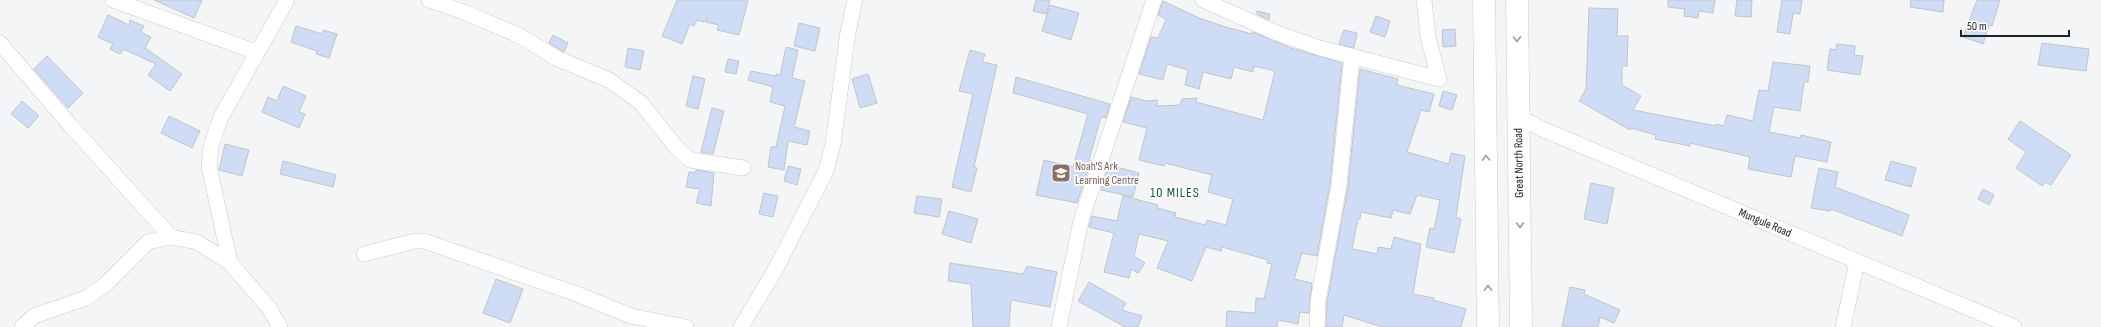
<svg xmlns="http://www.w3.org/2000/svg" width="2101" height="327" viewBox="0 0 2101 327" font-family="'Sofia Sans Condensed',sans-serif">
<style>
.building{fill:#cedcf6;stroke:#c3c4c6}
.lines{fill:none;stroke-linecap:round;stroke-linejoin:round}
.minor-casing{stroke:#c9cacc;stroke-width:16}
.highway-casing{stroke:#c9cacc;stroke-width:23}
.minor{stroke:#fff;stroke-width:15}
.highway{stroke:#fff;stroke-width:22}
.oneway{stroke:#9b9b9c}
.labels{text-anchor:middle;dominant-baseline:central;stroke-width:3.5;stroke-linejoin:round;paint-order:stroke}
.street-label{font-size:12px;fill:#212122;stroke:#fff}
.education-label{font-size:12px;fill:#785e54;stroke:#fff;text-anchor:start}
.quarter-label{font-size:14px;letter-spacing:1px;fill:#10563c;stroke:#fff}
</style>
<rect width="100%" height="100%" fill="#f4f5f7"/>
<!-- building -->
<path class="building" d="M154 0H202L194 18Z
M677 0H748L739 35 717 30 719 25 706 22 707 18 704 22 697 20 694 26 690 24 682 44 662 36Z
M1036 0H1050L1046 14 1033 11Z
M1668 0H1715L1713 13 1699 11 1698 18 1684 16 1685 9 1668 7Z
M1737 0H1752L1751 17 1735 16Z
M1782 0H1802L1800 14 1793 13 1790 34 1777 32Z
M1911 0H1944L1943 12 1910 7Z
M1977 0H2000L1992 26 1989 25 1983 44 1963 37Z
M1163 1 1199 18 1226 27 1252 34 1253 32 1291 48 1342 63 1330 184 1317 256 1302 253 1294 279 1312 283 1309 313 1300 312 1298 324 1278 320 1277 327H1226L1227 311 1255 313 1256 298 1264 299 1272 264 1267 263 1268 260 1222 247 1221 251 1206 247 1192 281 1157 268 1168 241 1139 234 1134 256 1145 263 1138 273 1131 269 1129 278 1104 272 1114 233 1089 227 1090 223 1092 216 1117 221 1123 196 1158 205 1157 208 1176 213 1175 217 1205 225 1207 220 1226 225 1233 199 1208 192 1212 175 1165 163 1164 166 1139 160 1147 128 1123 122 1131 97 1146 101 1157 100V106L1180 105 1182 99 1197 98 1196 102 1263 120 1275 71 1254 66 1253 72 1234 67 1231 79 1203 72 1199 89 1185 85 1188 70 1167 64 1163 80 1139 74 1151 37 1158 38 1166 19 1158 15Z
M1050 5 1079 13 1071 40 1042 31Z
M1589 8 1618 9 1617 36H1628L1627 66H1622V85L1641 96 1633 110 1716 126V124L1724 126 1727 115 1753 121 1759 90 1768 91 1773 62 1810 66 1808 82H1804L1800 111 1774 107 1769 132 1800 138 1801 135 1831 142 1827 162 1795 156 1791 177 1748 169 1750 157 1690 143V146L1655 139 1656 135 1631 128 1630 130 1579 101 1586 89Z
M1257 11 1270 14 1269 20 1257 14Z
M108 15 129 25 130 20 144 26 141 32 151 37 145 48 182 74 170 91 148 75 156 64 123 49 120 54 110 49 113 44 98 37Z
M1376 16 1390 21 1385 37 1370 32Z
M799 23 820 28 815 51 794 46Z
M296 26 322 34 323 30 337 34 329 58 316 54 317 51 291 42Z
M1455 29 1456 46 1443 47 1442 30Z
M1344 30 1357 33 1354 48 1339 44Z
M553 35 568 43 564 52 549 43Z
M2042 43 2089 49 2086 71 2038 65Z
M1837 44 1855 46 1854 55 1863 56 1860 75 1827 70 1830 49 1836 50Z
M786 47 798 50 792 78 805 81 794 127 810 131 807 145 788 141 784 170 768 167 771 147H776L785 106 770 102 773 87 748 80 751 71 776 76V74L780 75Z
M628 48 644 51 640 70 625 67Z
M970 50 985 54 982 62 997 65 974 167 977 168 971 192 952 187 973 94 959 91Z
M47 56 83 93 68 108 34 69Z
M728 59 739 61 736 74 725 72Z
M1360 69 1398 79 1397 85 1434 94 1429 112 1421 110 1407 152 1449 164 1451 153 1465 156 1456 217 1461 219 1454 253 1426 247 1430 228 1434 229 1440 200 1417 195 1410 214 1393 210 1391 218 1361 212 1360 219H1358L1352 249 1377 254 1378 247 1391 249 1394 237 1421 244 1413 294 1434 298 1433 300 1466 309 1461 327H1382L1344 315 1342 327H1326L1327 302 1348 186Z
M868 74 877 103 860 108 852 79Z
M693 76 705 79 698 109 686 106Z
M1016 77 1110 104 1106 118 1101 117 1089 160 1091 161 1077 203 1036 195 1044 160 1073 167 1088 114 1013 93Z
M283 86 306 96 299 112 305 114 299 128 262 112 268 97 277 101Z
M1443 91 1457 95 1452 110 1439 106Z
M22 101 39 116 28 128 11 114Z
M712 108 724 111 713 154 701 152Z
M169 116 200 131 192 148 161 133Z
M2020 121 2071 155 2051 185 2045 182 2042 186 2016 168 2026 152 2008 139Z
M225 144 249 150 242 176 219 170Z
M283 161 336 175 333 187 280 174Z
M1891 161 1916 168 1911 187 1885 180Z
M1109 165 1139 173 1133 197 1101 190Z
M788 166 801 169 797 185 784 181Z
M1819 168 1838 172 1835 187 1909 215 1902 236 1831 209 1830 211 1811 208Z
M696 170 714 173 711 206 696 203 700 189 686 187 689 172 695 173Z
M1591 183 1614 188 1607 224 1584 219Z
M1983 189 1994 195 1989 205 1978 199Z
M764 193 778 196 773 217 759 214Z
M917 196 942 199 939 217 914 213Z
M949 211 978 219 971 243 942 234Z
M950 263 1023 274 1027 266 1057 272 1050 307 1011 300 1009 327H973L971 284 948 281Z
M496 279 523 289 510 323 483 313Z
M1089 282 1126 303 1122 310 1142 316 1138 327H1125L1078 301Z
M1570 287 1585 290 1584 294 1620 310 1614 323 1600 317 1598 327H1562Z"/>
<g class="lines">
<defs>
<path id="minor" d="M113 0 256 52
M429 0 464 12 520 36 556 58 609 80 641 103 676 147 690 160 743 168
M1203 0 1274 32 1320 48 1439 79 1428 37 1424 0
M0 43 70 125 171 237
M1519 117 1542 129 2014 327
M364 254 415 241H424L577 294 631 316 686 327
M22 327 34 316 86 298 106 284 148 242 171 237 197 242 230 263
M280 327 269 308 230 263 209 166 211 146 221 117 287 0
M741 327 774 272 826 171 833 144 848 32 855 0
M1059 327 1081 221 1154 0
M1317 327 1318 301 1339 185 1352 56
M1843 327 1857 262"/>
<path id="highway" d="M1484 0 1488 327
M1517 0 1521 327"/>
</defs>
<!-- minor casing -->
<use href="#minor" class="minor-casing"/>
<!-- highway casing -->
<use href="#highway" class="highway-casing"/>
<!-- minor -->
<use href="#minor" class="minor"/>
<!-- highway -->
<use href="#highway" class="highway"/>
</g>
<!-- one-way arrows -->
<defs><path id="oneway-chevron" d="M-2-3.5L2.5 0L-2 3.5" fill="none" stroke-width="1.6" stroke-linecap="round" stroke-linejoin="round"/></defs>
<g class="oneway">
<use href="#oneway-chevron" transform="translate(1517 39) rotate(89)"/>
<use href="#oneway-chevron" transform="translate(1486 158) rotate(-91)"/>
<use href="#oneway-chevron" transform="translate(1520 225) rotate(89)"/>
<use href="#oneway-chevron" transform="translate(1488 288) rotate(-91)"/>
</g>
<!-- icons -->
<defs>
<symbol id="school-square" viewBox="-11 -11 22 22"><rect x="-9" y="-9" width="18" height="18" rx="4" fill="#8d6e63" stroke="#fff"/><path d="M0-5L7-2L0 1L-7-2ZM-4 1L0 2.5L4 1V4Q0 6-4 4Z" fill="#fff"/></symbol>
</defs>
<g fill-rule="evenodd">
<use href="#school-square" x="1050" y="162" width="22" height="22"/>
</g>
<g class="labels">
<!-- street labels -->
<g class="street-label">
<text transform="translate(1519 163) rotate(-91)">Great North Road</text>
<text transform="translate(1765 223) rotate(23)">Mungule Road</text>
</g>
<!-- education labels -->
<g class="education-label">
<text x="1075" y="166">Noah'S Ark<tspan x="1075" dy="14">Learning Centre</tspan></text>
</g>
<!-- quarter labels -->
<g class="quarter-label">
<text x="1175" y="192">10 MILES</text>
</g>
</g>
<!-- scale -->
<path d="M1961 30v6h108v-6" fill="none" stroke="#212122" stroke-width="2"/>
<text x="1967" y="30" font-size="12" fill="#212122" stroke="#ffffff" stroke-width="3" paint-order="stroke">50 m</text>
</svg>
